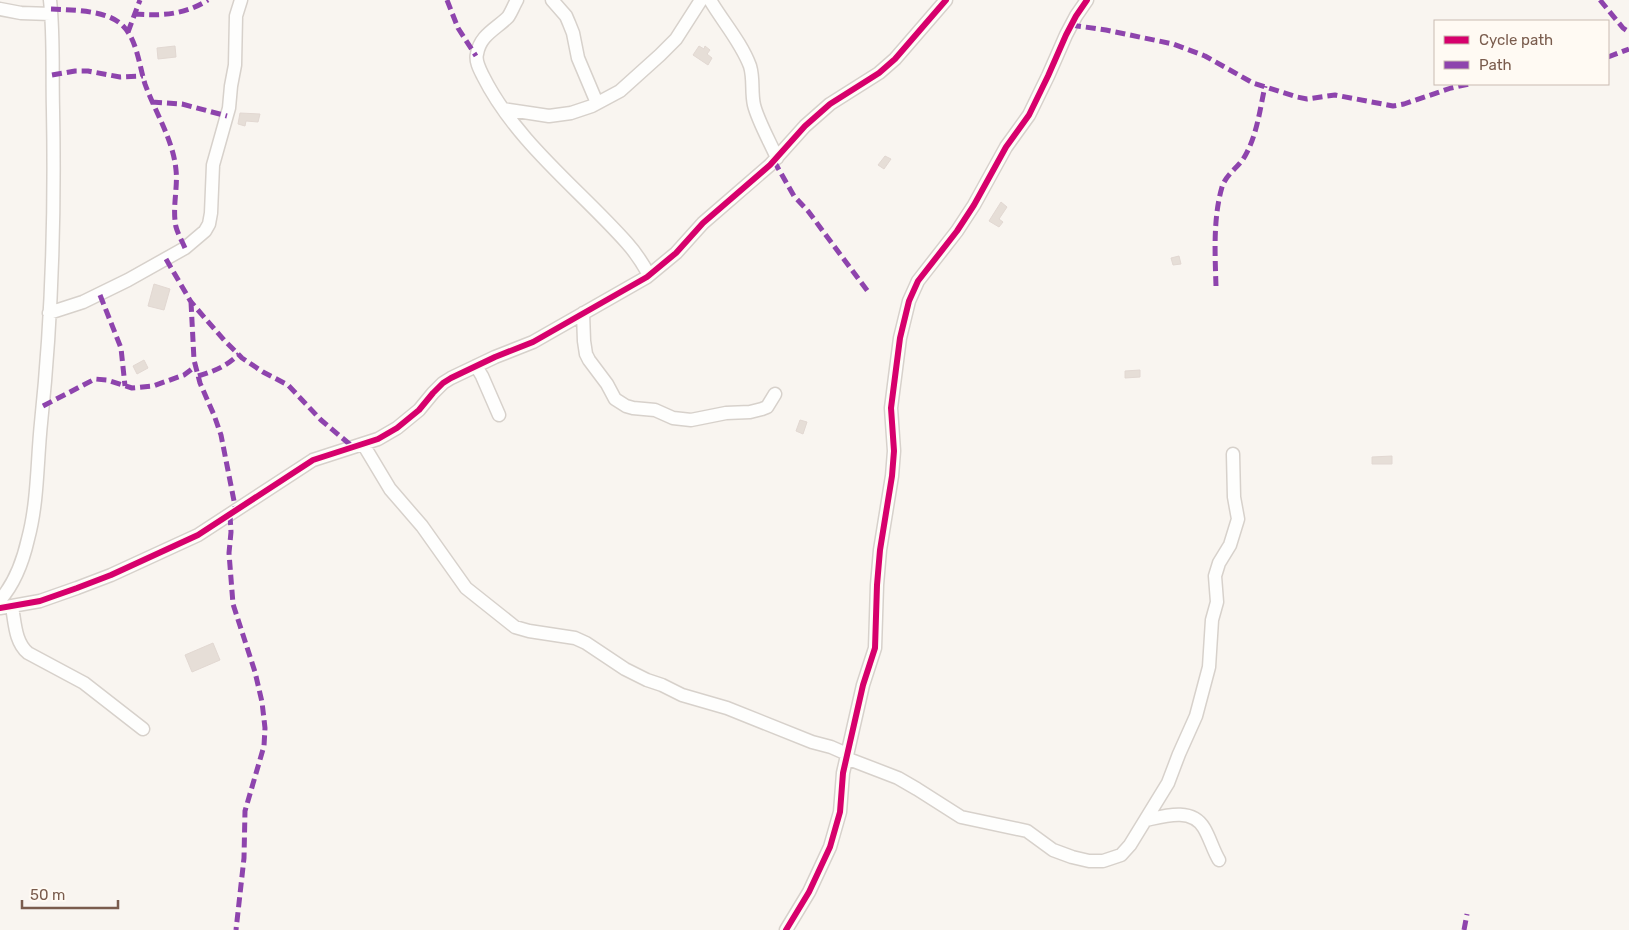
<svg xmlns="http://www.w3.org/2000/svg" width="1629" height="930" viewBox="0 0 1629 930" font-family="Rubik,sans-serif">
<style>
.building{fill:#e6ded7;stroke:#e2d8d2}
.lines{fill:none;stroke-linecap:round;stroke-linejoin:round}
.minor-casing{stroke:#d7d1cb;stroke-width:15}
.minor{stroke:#fefefd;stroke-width:12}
.quiet{stroke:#8e44ad;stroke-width:5;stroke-dasharray:10 5;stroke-linecap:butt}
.cycleway-casing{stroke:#fffaf3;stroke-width:9}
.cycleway{stroke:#d6006c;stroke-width:6}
</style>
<rect width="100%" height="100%" fill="#f9f5f0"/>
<!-- building -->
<path class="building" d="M175 46 176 57 158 59 157 48Z
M699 46 704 49 705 46 710 50 707 54 712 58 708 65 693 55Z
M240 113 260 114 258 122 246 121 245 126 238 124Z
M885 156 891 159 884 169 878 165Z
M1001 202 1007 207 999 219 1003 222 999 227 989 221Z
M1179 256 1181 264 1173 265 1171 258Z
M154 284 170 289 164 310 148 306Z
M144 360 148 368 137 374 133 366Z
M1140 370V377L1125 378V371Z
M800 420 807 422 803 434 796 431Z
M1392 456V464H1372V457Z
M213 643 220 660 192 672 185 655Z"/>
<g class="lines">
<defs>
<path id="minor" d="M517 0C514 5 511 13 508 17 496 29 480 35 477 54 475 61 480 70 483 76 516 142 579 189 627 243 636 253 643 264 649 275
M552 0 566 16 569 23 573 33 578 58 597 103
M710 0C723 22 741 42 750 66 754 79 751 92 754 105 758 121 770 142 777 158
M0 9 21 13 51 14
M503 109 549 116 571 113 592 106 620 91 660 55 676 39 701 0
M49 313 83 302 128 280 185 248 205 231 209 224 211 213 213 165 229 108 231 86 235 65 236 16 241 0
M583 313 584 341 586 354 589 360 607 384 615 399 626 406 633 408 655 410 673 418 691 420 726 413 750 412 762 409 767 407 775 394
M476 366 482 376 499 415
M363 444 390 489 422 526 466 588 515 627 529 631 575 638 586 643 625 669 647 680 662 685 682 695 727 708 812 742 831 747 847 754
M0 600C15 583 23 561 28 539 38 502 37 461 41 423 52 319 55 214 53 110 52 73 54 36 50 0
M12 607C15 623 15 642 28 653L84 683 143 729
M0 608 40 601 77 588 111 575 198 535 313 460 378 439 397 428 419 410 433 393 443 383 451 378 495 357 533 342 647 277 676 253 703 223 770 165 805 126 830 104 879 73 895 59 946 0
M846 758 898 778 917 789 961 817 1027 831 1053 850 1072 857 1089 861H1103L1121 855 1130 845 1168 783 1179 754 1196 716 1209 667 1212 620 1217 602 1215 576 1219 563 1230 545 1238 519 1234 497 1233 454
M1146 820C1164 816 1192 807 1204 828 1210 838 1213 850 1219 860
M786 930 809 892 830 847 840 812 843 773 863 685 875 648 877 585 880 550 892 476 894 451 891 408 900 338 909 301 918 281 957 231 974 205 1006 147 1029 115 1048 76 1066 35 1076 16 1087 0"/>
</defs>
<!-- minor casing -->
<use href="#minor" class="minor-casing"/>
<!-- minor -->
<use href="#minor" class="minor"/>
<!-- quiet -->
<path class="quiet" d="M447 0 458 28 476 56
M1600 0 1623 28 1629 32
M51 9C72 10 105 10 121 24 137 38 139 65 145 84 155 112 173 139 176 170 178 188 172 208 176 227 178 234 182 241 185 248
M134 14C162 16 184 15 208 0
M1071 25 1106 30 1173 44 1205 56 1253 83 1297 97 1307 99 1335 95 1393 106 1404 104 1451 88 1469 84
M128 32 140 0
M1608 57 1629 49
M52 75 75 71H88L120 77 143 76
M152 102 182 104 227 116
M774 161 794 196 808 211 869 293
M166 259 191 302 224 340 242 358 263 372 288 385 321 420 353 447
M1216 286C1215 254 1213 218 1222 187 1226 174 1239 167 1245 156 1257 135 1260 109 1265 86
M100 295 121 348 125 386
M191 302 194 360 200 383 214 415 221 435 236 511
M198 376C215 371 227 366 239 354
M43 406 95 379 107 380 132 388 153 386 184 375 196 366
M230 515 231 532 229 553 233 604 255 672 262 702 265 728 264 746 245 811 244 858 236 930
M1464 930 1467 914"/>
<defs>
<path id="cycleway" d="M0 608 40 601 77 588 111 575 198 535 313 460 378 439 397 428 419 410 433 393 443 383 451 378 495 357 533 342 647 277 676 253 703 223 770 165 805 126 830 104 879 73 895 59 946 0
M786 930 809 892 830 847 840 812 843 773 863 685 875 648 877 585 880 550 892 476 894 451 891 408 900 338 909 301 918 281 957 231 974 205 1006 147 1029 115 1048 76 1066 35 1076 16 1087 0"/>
</defs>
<!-- cycleway casing -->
<use href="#cycleway" class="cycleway-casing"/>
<!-- cycleway -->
<use href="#cycleway" class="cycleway"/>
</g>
<!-- legend -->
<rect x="1434" y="20" width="175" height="65" fill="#fffaf3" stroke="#cabbb1"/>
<rect x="1444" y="36" width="25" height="8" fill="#d6006c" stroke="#cabbb1"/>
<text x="1479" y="45" font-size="15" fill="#7a5c4d">Cycle path</text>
<rect x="1444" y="61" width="25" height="8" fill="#8e44ad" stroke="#cabbb1"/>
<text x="1479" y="70" font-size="15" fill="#7a5c4d">Path</text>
<!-- scale -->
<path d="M22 900v8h96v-8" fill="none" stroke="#7a5c4d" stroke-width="2.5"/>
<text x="30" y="900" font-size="15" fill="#7a5c4d" stroke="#fffaf3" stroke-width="4" paint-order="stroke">50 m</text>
</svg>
